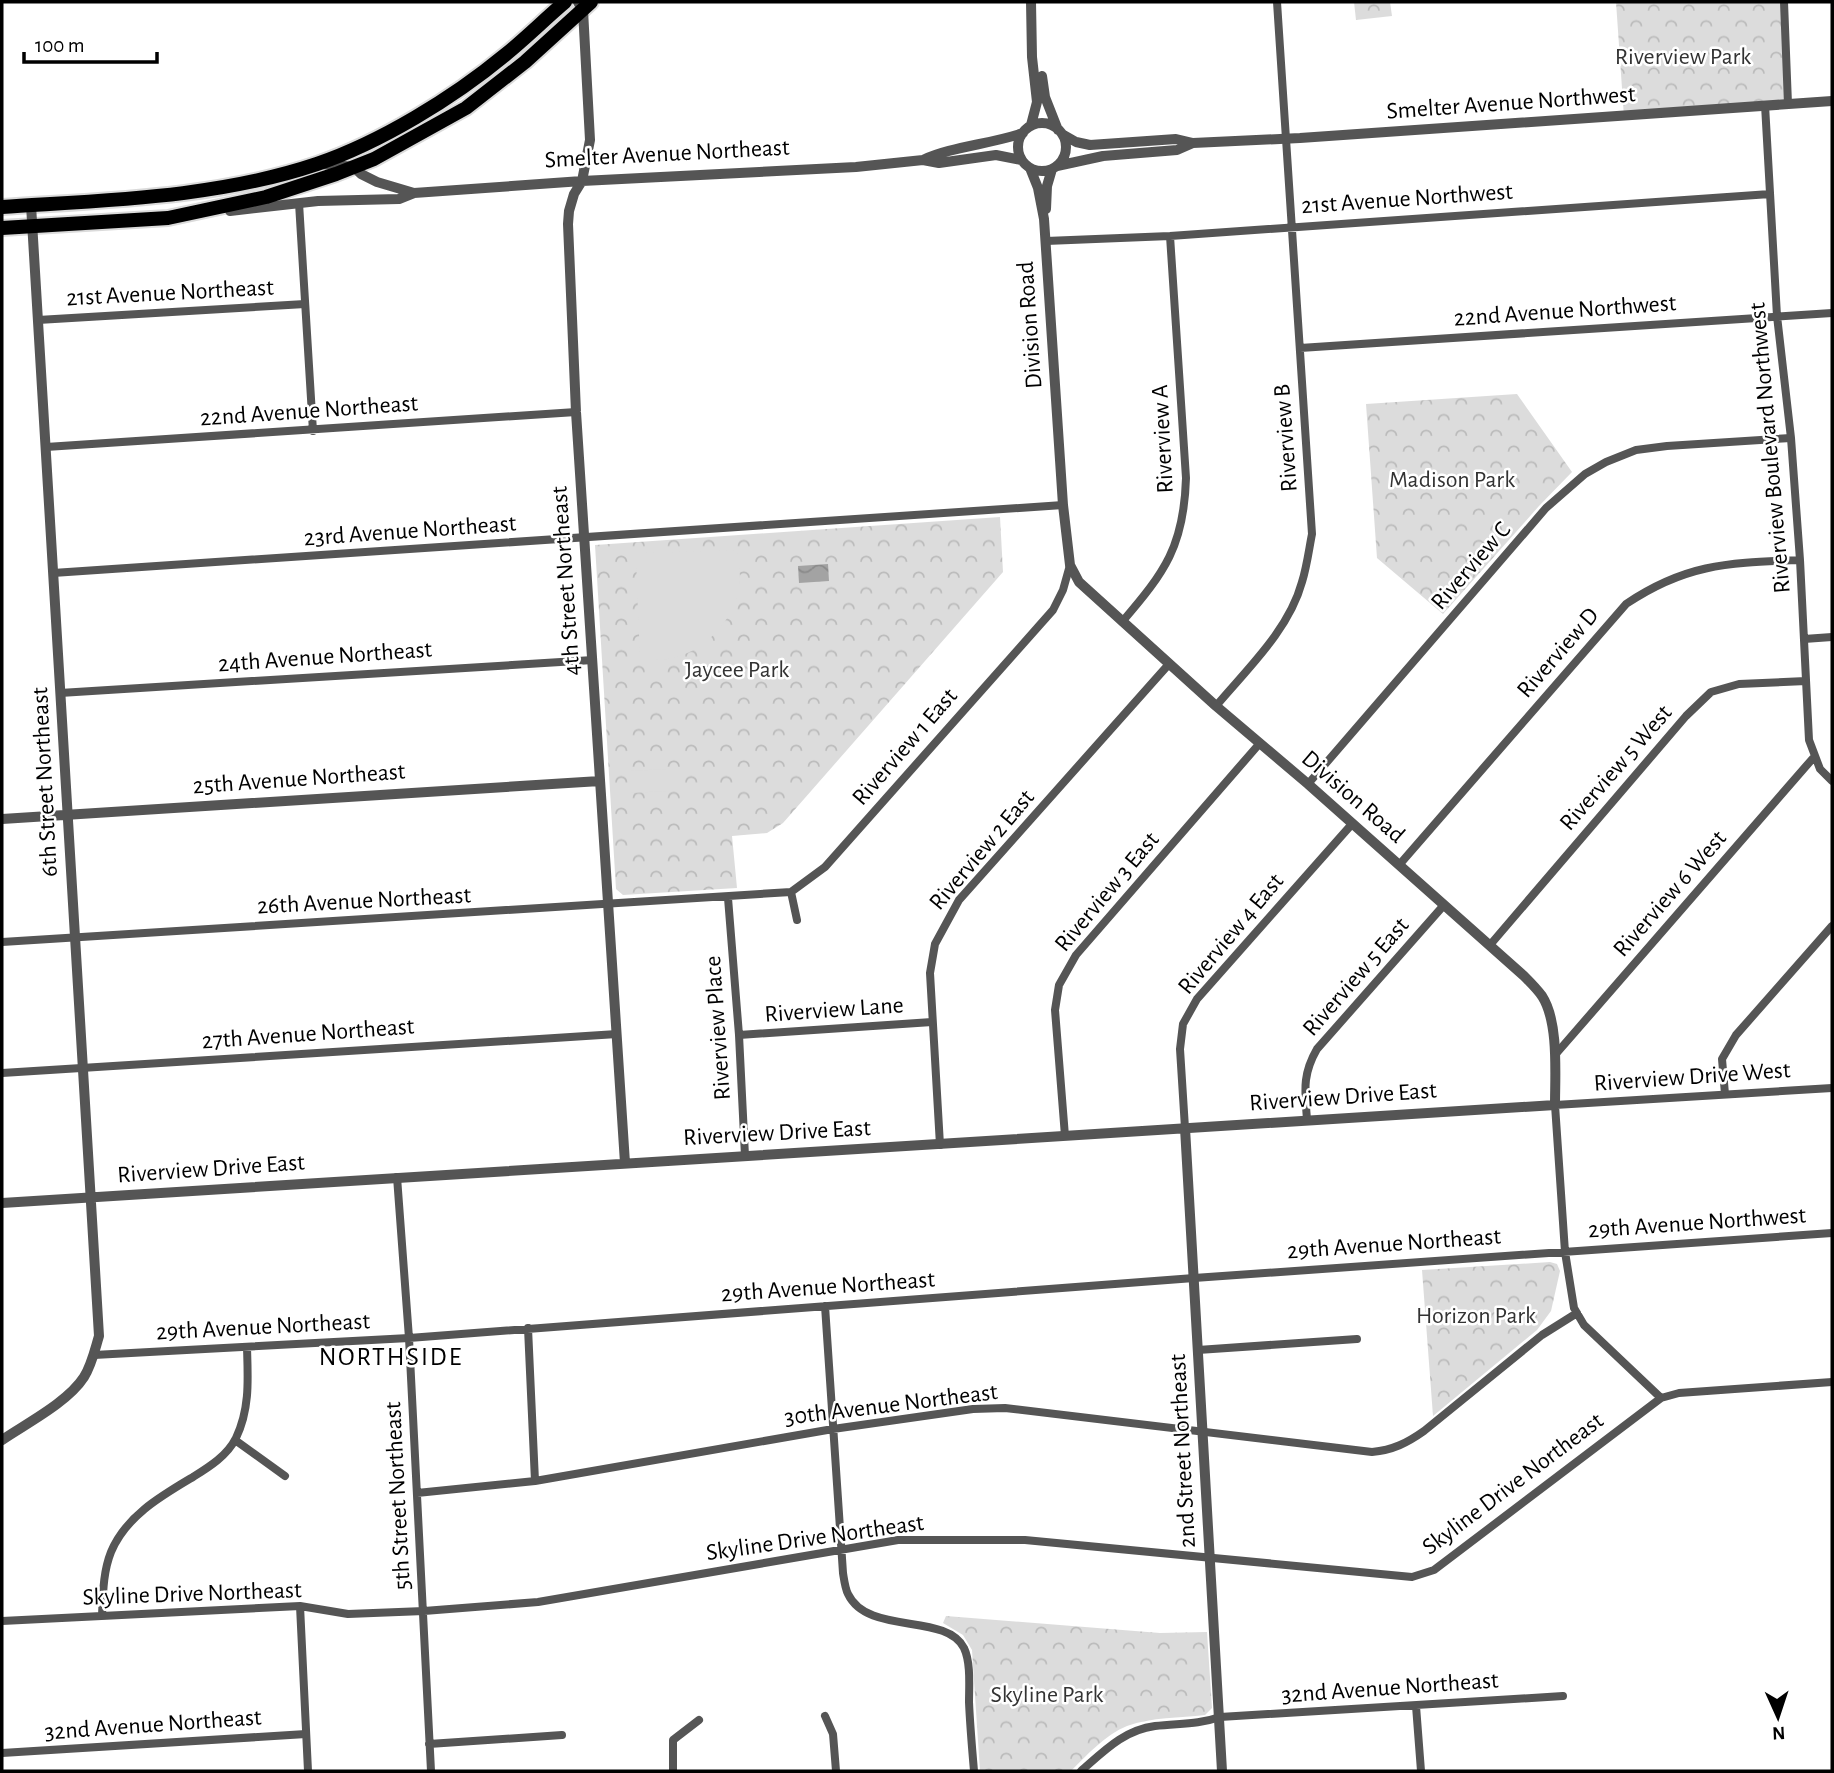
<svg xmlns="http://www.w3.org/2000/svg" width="1834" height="1773" viewBox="0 0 1834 1773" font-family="'Alegreya Sans',sans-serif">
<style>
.park{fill:url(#park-crowns)}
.garden{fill:#dcdcdc}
.water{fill:url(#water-waves)}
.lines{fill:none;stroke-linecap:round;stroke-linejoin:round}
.trunk-casing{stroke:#dbdbdb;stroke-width:18}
.minor{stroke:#555;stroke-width:8}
.tertiary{stroke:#555;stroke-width:10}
.trunk{stroke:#000;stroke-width:14}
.labels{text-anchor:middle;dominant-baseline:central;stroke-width:5;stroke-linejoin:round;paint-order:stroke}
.park-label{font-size:24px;fill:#333;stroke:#fff}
.street-label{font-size:24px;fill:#000;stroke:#fff}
.neighbourhood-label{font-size:26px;letter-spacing:2px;fill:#000;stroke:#fff}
</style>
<defs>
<pattern id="park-crowns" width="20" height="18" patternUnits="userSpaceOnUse" patternTransform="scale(1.75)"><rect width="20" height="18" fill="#dcdcdc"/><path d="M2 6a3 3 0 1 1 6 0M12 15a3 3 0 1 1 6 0" fill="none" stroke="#bbb"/></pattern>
<pattern id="water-waves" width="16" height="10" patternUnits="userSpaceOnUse" patternTransform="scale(1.75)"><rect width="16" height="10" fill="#a3a3a3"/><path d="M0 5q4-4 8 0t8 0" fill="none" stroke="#8b8b8b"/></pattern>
</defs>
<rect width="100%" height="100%" fill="#fff"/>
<!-- park -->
<path class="park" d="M1354 2H1390L1392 16 1356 20Z
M1616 2H1783L1788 104 1624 117Z
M1517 394 1572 472 1539 506 1443 614 1377 558 1366 404Z
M1000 517 1003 572 783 823 767 833 732 836 737 888 623 895 616 889 595 545Z
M1550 1262 1557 1264 1560 1271 1551 1311 1537 1330 1433 1416 1422 1270Z
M946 1616 1160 1633 1207 1632 1212 1708 1205 1715C1180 1718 1152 1717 1127 1726 1105 1735 1087 1755 1071 1771H980L972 1650 963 1635 943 1623Z"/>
<!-- garden -->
<path class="garden" d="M737 550C738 559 740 569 740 578 739 616 706 653 668 659 659 660 649 659 640 659L636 561 643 553Z
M666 769 667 791 631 793 630 771Z"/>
<!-- water -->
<path class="water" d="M828 564 829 581 799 583 798 566Z"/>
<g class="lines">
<defs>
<path id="trunk" d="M2 207C107 200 216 198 317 164 381 142 453 98 505 55 526 38 545 19 565 2
M2 228 168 218 266 197 336 174 374 159 466 108 525 62 591 2"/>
</defs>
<!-- trunk casing -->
<use href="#trunk" class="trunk-casing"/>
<!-- minor -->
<path class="minor" d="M1784 2 1788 104
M1765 105 1777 316 1791 438 1800 560 1809 740 1820 769 1832 781
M299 203 313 431
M1046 241 1170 236 1770 194
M38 320 305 304
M1300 348 1832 313
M46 447 576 412
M53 573 1063 505
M1122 622C1165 572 1184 546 1186 478L1170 236
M1804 639 1832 637
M60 693 593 660
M1216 706C1247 669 1289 630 1302 582 1307 566 1309 549 1312 534L1277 2
M1308 784 1546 508 1585 474 1606 462 1636 450 1667 446 1791 438
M1399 865 1626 604C1687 563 1729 563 1800 560
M791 892 797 920
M728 898 739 1035 745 1156
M2 942 791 892 825 867 1053 610 1063 590 1070 565
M1490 945 1686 716 1711 692 1739 684 1806 681
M739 1035 932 1022
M1555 1055 1814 757
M2 1073 617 1034
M1725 1094 1722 1059 1736 1035 1832 926
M1307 1120C1305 1091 1302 1075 1317 1049L1444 905
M1185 1128 1180 1049 1183 1024 1197 999 1352 824
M1065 1136 1055 1010 1059 985 1076 955 1260 743
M940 1145 930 973 935 944 959 900 1169 664
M397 1177 409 1338 431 1771
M825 1306 843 1573C844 1579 845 1588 848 1594 868 1636 946 1612 964 1648 971 1663 969 1686 969 1702 970 1725 972 1748 974 1771
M528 1328 535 1481
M1198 1350 1357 1339
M94 1355 409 1338 1194 1278 1832 1233
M1661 1398 1584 1325 1574 1308 1565 1252 1555 1105 1832 1088
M235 1440 285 1476
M417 1493 535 1481 833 1429 973 1409 1005 1408 1372 1452C1393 1450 1407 1443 1424 1431L1542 1335 1577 1313
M300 1606 308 1771
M102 1616C103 1594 103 1572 111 1552 126 1516 161 1496 193 1477 209 1467 227 1456 236 1438 250 1409 248 1379 247 1348
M2 1621 300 1606 348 1614 424 1611 538 1602 898 1540H1025L1412 1577 1434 1570 1661 1398 1679 1393 1832 1382
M1416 1706 1421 1771
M825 1716 833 1734 836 1771
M429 1744 562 1735
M2 1753 306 1734
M673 1771V1740L699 1720
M1081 1771C1104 1751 1124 1730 1155 1726 1178 1723 1197 1725 1220 1717L1563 1696"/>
<!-- tertiary -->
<path class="tertiary" d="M578 2 583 10 590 140 582 181 574 194 569 211 568 224 576 412 625 1163
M1031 2 1032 57 1037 102 1031 125
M1042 76 1045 97 1058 130
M1018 147a24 24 0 1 1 48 0a24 24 0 1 1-48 0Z
M1062 134 1076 142 1090 145 1176 139 1193 143 1300 138 1832 101
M923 160C950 147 991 144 1023 133
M322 164 354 167 361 174 377 182 414 193
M1057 166 1103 156 1177 150 1193 143
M1046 209 1047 186 1052 169
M230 211 318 201 399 199 414 193 582 181 856 167 923 160 939 163 996 155 1021 160
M2 819 600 781
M1185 1128 1222 1771
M2 1203 1555 1105C1555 1075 1559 1022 1542 996 1537 989 1530 982 1524 976L1308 784 1216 706 1079 582 1070 565 1063 505 1044 219 1038 188 1030 168
M2 1440C27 1423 68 1402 84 1377 92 1364 95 1349 99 1336L31 205"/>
<!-- trunk -->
<use href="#trunk" class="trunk"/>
</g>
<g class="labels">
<!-- park labels -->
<g class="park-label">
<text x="1683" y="57">Riverview Park</text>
<text x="1452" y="480">Madison Park</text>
<text x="737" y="670">Jaycee Park</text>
<text x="1476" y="1316">Horizon Park</text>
<text x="1047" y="1695">Skyline Park</text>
</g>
<!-- street labels -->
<g class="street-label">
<text transform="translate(1511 103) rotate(-4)">Smelter Avenue Northwest</text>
<text transform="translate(667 154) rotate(-3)">Smelter Avenue Northeast</text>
<text transform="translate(1407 199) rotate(-4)">21st Avenue Northwest</text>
<text transform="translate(170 293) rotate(-3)">21st Avenue Northeast</text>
<text transform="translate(1565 311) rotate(-4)">22nd Avenue Northwest</text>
<text transform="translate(1030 325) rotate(-94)">Division Road</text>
<text transform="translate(309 411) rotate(-4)">22nd Avenue Northeast</text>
<text transform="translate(1286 438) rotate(-94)">Riverview B</text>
<text transform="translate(1163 439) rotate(-93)">Riverview A</text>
<text transform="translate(1770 448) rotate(-95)">Riverview Boulevard Northwest</text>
<text transform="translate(410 531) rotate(-4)">23rd Avenue Northeast</text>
<text transform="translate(1471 566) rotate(-49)">Riverview C</text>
<text transform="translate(566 581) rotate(-94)">4th Street Northeast</text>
<text transform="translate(1558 653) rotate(-49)">Riverview D</text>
<text transform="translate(325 657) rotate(-4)">24th Avenue Northeast</text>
<text transform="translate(905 747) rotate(-49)">Riverview 1 East</text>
<text transform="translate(1616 768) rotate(-49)">Riverview 5 West</text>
<text transform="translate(299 779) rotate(-4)">25th Avenue Northeast</text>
<text transform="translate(45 782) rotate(-93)">6th Street Northeast</text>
<text transform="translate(1353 797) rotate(41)">Division Road</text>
<text transform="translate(982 850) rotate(-50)">Riverview 2 East</text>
<text transform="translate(1107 892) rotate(-50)">Riverview 3 East</text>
<text transform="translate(1670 894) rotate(-49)">Riverview 6 West</text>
<text transform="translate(364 901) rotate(-3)">26th Avenue Northeast</text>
<text transform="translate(1231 934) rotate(-50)">Riverview 4 East</text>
<text transform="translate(1356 977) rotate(-49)">Riverview 5 East</text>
<text transform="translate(834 1010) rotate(-4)">Riverview Lane</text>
<text transform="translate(718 1028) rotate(-94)">Riverview Place</text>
<text transform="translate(308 1034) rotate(-4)">27th Avenue Northeast</text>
<text transform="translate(1692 1077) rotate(-4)">Riverview Drive West</text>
<text transform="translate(1343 1097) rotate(-4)">Riverview Drive East</text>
<text transform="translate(777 1133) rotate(-3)">Riverview Drive East</text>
<text transform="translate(211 1169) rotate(-4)">Riverview Drive East</text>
<text transform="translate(1697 1223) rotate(-4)">29th Avenue Northwest</text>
<text transform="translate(1394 1244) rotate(-4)">29th Avenue Northeast</text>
<text transform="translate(828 1287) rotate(-4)">29th Avenue Northeast</text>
<text transform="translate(263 1327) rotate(-3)">29th Avenue Northeast</text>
<text transform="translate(891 1405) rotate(-7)">30th Avenue Northeast</text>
<text transform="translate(1183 1451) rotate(-93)">2nd Street Northeast</text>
<text transform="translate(1513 1484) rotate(-37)">Skyline Drive Northeast</text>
<text transform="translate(398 1496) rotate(-93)">5th Street Northeast</text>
<text transform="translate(815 1538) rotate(-8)">Skyline Drive Northeast</text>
<text transform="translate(192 1594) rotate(-2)">Skyline Drive Northeast</text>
<text transform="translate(1390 1688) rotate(-4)">32nd Avenue Northeast</text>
<text transform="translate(153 1725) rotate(-4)">32nd Avenue Northeast</text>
</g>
<!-- neighbourhood labels -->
<g class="neighbourhood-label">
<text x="391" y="1357">NORTHSIDE</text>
</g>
</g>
<!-- border -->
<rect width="1834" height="1773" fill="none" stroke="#000000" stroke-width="7"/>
<!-- north arrow -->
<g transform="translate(1778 1717) rotate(177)" stroke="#ffffff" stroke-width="5" paint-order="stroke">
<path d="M0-5L12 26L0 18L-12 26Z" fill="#000000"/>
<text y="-10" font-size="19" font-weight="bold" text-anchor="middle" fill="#000000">N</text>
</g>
<!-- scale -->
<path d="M24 52v10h133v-10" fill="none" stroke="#000000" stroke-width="3.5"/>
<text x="35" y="52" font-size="21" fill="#000000" stroke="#ffffff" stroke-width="5" paint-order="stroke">100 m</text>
</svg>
